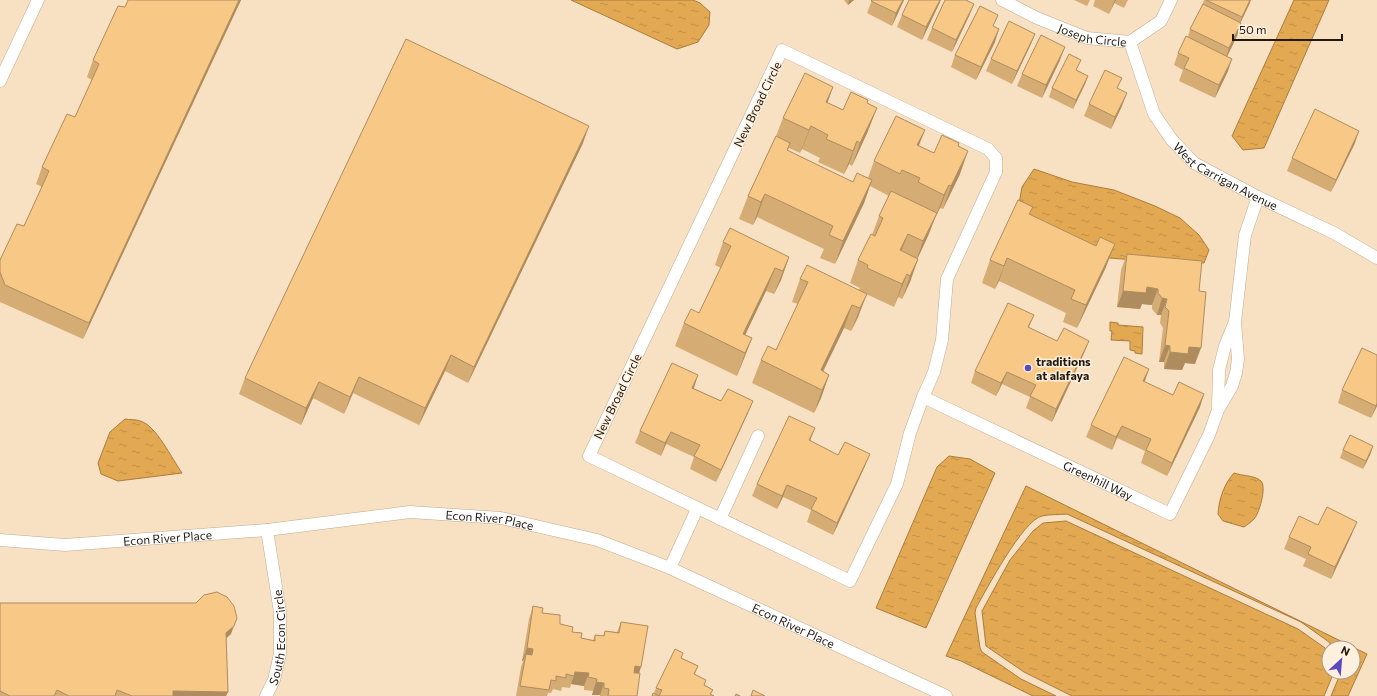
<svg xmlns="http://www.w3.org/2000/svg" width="1377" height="696" viewBox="0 0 1377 696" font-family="Commissioner,sans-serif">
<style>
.water{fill:url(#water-ripples);stroke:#a97d3e}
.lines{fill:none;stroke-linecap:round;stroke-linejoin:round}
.minor-casing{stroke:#c0ab8e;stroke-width:13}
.minor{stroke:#fff;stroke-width:12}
.wall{fill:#d5ac74}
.shaded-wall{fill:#ae8c5e}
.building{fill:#f8c887;stroke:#ae8c5e}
.poi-dot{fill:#5a49c1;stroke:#fef0de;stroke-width:1.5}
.labels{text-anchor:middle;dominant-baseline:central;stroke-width:3;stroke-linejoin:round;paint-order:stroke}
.street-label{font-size:12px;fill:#21190e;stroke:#fef0de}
.poi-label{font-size:12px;font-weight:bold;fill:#21190e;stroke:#fef0de;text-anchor:start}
</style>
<defs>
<pattern id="water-ripples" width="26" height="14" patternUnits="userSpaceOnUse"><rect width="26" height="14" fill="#e3a852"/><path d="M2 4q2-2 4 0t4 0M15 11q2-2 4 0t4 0" fill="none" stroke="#c29046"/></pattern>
</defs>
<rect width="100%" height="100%" fill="#f8e1c3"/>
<!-- water -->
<path class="water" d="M571 0H693L700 3 710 12 709 25 698 42 677 49Z
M1294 0H1329L1264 148 1243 150 1232 136Z
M1034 169 1072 182 1114 190 1155 206 1180 218 1199 235 1209 250 1204 263H1174L1109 258 1017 215 1022 187Z
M1110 322 1118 323V325L1143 327 1142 354 1135 353V351L1130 350V341L1111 340 1112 331H1110Z
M125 419C129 420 135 419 140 421 156 425 172 459 182 473L118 481 101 474 98 463 110 432Z
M949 456 970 459 995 473 926 628 876 608 937 467Z
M1234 473C1242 476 1254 475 1261 481 1267 487 1259 514 1254 519 1251 522 1247 525 1244 527L1223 521 1218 514C1219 499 1224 484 1234 473Z
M1026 486 1367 654 1348 696H1331L1341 672H1353V648H1333L1329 642 1301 622 1067 514C1059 515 1050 514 1042 516 1023 520 986 590 976 608L975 613 980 648 982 652 1021 679 1056 696H1033L961 661 946 656Z
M1066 521 1298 629 1325 648 1329 654V672H1334L1324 696H1072L1024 672 986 646 982 611 1010 560 1033 531 1043 523Z"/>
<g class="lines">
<defs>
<g id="minor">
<path id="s1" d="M1002 0 1037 18 1087 38 1130 42 1161 21 1171 0"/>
<path id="s2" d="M1130 42 1154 114 1172 140 1194 163 1258 197 1334 233 1377 258"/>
<path d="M782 50 988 149 996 158V172L947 279 942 340 934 372 923 397 910 433 897 484 850 581 589 456Z"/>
<path d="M0 81 38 0"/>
<path id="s3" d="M923 397 1170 514 1209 435 1218 410 1232 386 1236 373 1238 359 1235 322 1245 235 1258 197"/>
<path d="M1218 407 1219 370 1225 346 1234 324"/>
<path d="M720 519 758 436"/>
<path id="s4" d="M0 540 65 545 267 530 410 512 501 518 597 540 670 568 946 696"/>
<path d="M670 568 697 509"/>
<path id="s5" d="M266 696 274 680 280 654V612L267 530"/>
</g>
</defs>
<!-- minor casing -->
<use href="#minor" class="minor-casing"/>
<!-- minor -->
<use href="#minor" class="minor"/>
</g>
<!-- wall -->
<path class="wall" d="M241 0 83 339 0 302V260L24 226 42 187 36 184 42 167 75 117 92 80 87 77 93 60 125 7Z
M844 0H854L848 5Z
M872 0H904L892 26 867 13Z
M1074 0H1090L1087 6Z
M1095 0H1128L1124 8 1114 3 1109 14 1093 6Z
M1204 0H1251L1240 23 1237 36 1227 56 1228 71 1215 98 1179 81 1183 70 1174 65 1178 53 1188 37 1190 29 1200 11Z
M940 2 922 40 897 27 902 15Z
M974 4 969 16 952 52 927 40 932 28Z
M994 26 995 42 976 80 951 67 955 55Z
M1035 34 1030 46 1012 84 986 71 991 59Z
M1060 60 1042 98 1017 86 1022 74Z
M1077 70 1088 76 1085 84 1073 109 1049 97 1052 88Z
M1118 89 1122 106 1111 129 1084 116 1089 104Z
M828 103 843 110 867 103 868 131 852 166 849 164 844 174 818 162 820 158 802 149 800 153 789 148 787 151 853 182 868 178 874 161 919 146 934 153 958 147 960 174 943 209 940 208 935 218 928 236 917 259H918L910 282 902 299 898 297 894 307 866 294 858 317 851 331 844 328 823 371 829 375 821 398 814 413 752 383 761 360 776 350 798 304 792 302 800 279 859 290 860 288 850 283 858 260 872 235 879 216 889 196 870 186 864 203 835 264 820 258 824 249 757 217 753 225 739 219 748 196 776 136 783 118Z
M583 143 468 383 445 371 419 425 353 393 344 414 313 398 301 425 239 394 245 378Z
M1355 143 1331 192 1287 171 1292 158Z
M1030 215 1106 267 1077 328 1063 322 1066 313 999 281 995 289 982 283 990 260Z
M723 242 789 257 781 280 774 294 766 291 745 335 752 338 743 361 737 376 675 346 684 323 699 313 721 268 715 265Z
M1127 254 1199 291 1195 364 1185 363 1182 370 1164 369V362H1159L1163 328 1160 323 1161 315H1157L1152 309V305L1142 304 1140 309 1117 307 1121 270Z
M1029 328 1057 341H1089L1084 353 1052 422 1026 408 1030 397 1002 384 996 396 971 383 975 371Z
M1144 382 1173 395 1200 407 1167 476 1141 463 1145 451 1117 438 1112 450 1086 437 1091 425Z
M693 388 748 413 716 482 690 469 694 457 666 444 661 456 635 443 640 431Z
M1342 390 1377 406 1371 418 1338 403Z
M810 441 838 455 865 466 833 535 807 522 811 510 783 497 777 509 752 496 757 484Z
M1373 446 1370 455 1363 469 1340 458 1343 450Z
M1318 525 1352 534 1331 579 1303 566 1306 559 1284 549 1289 537Z
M0 603H196L231 634 226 638 228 692 226 696H0Z
M533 606 542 613 572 632 581 638 593 640 595 635 603 636 605 631 617 632 621 622 639 673 637 696H600V695H592L593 691 584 690V686L571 684 570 688 562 687 561 691 553 689 551 693H548L547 696H516L521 667 523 661H522L529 619Z
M682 658 698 666 695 674 705 685 713 690 711 694 652 696 654 693 656 688Z"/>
<!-- shaded-wall -->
<path class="shaded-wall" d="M239 0H241L83 339 89 323Z
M849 0H854L848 5Z
M903 0H904L892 26 896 13Z
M940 0H941L940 2 922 40 926 27Z
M1115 0H1116L1109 14 1114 2Z
M1250 0H1251L1249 5 1237 30 1242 17Z
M974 4 969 16 952 52 956 40Z
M1241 23 1237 36 1225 61 1229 48Z
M999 29 995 42 976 80 981 67Z
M1035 34 1030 46 1012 84 1017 71Z
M1065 47 1060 60 1042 98 1046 85Z
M1232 59 1228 71 1215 98 1219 85Z
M1088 76 1085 84 1073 109 1076 100Z
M833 87 825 110 826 102Z
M1127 93 1122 106 1111 129 1115 117Z
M877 108 868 131 852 166 860 143Z
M589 126 583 143 468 383 474 367Z
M811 126 802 149 800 153 809 130Z
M925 130 916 153 917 145Z
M1359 131 1355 143 1331 192 1336 180Z
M857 141 849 164 844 174 853 151Z
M968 151 960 174 943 209 951 186Z
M872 180 864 203 835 264 843 241Z
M949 185 940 208 935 218 944 195Z
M765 194 757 217 753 225 761 202Z
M937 213 928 236 915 264 923 241Z
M908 234 899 257 900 250Z
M1115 244 1106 267 1077 328 1086 305Z
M789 257 781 280 774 294 783 271Z
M1007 258 999 281 995 289 1004 266Z
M918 259 910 282 902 299 910 276Z
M775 268 766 291 738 350 743 334Z
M907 274 898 297 894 307 902 284Z
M1147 287 1158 289 1152 305 1142 304 1140 309 1117 307 1123 291Z
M867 294 858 317 851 331 860 308Z
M1162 298 1167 299 1161 315H1157Z
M852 305 844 328 816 386 821 370Z
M1034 315 1029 327 1023 340 1028 327Z
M752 338 743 361 737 376 745 353Z
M1089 341 1084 353 1052 422 1056 409Z
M1165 345 1170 346 1164 362H1159Z
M1189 347 1201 348 1195 364 1185 363 1182 370 1164 369 1170 352Z
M451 355 445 371 419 425 425 408Z
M1149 369 1145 381 1139 394 1143 381Z
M1007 372 1002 384 996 396 1001 383Z
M698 375 694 388 687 400 692 388Z
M829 375 821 398 814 413 822 390Z
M359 377 353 393 344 414 350 397Z
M319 382 313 398 301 425 306 408Z
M1204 394 1200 407 1167 476 1172 463Z
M753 401 748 413 716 482 721 470Z
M1377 403V406L1371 418Z
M1122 426 1112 450 1116 437Z
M815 428 810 441 804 453 809 440Z
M671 432 661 456 665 443Z
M1373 446 1370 455 1363 469 1366 461Z
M870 454 865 466 833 535 837 523Z
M787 485 783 497 777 509 782 496Z
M1357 522 1352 534 1331 579 1335 567Z
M237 618 231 634 223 641 226 633Z
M527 648 533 649 529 662 526 654 523 661H522Z
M635 666 641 667 637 680 630 679Z
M575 672 589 673 584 686 571 684Z
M596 682 604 683 600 695H592Z
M173 691 228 692 226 696H171Z"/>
<!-- building -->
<path class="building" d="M128 0H239L89 323 5 285 0 272V260L17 224 24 226 49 171 42 167 67 114 75 117 99 64 93 60 118 6 125 7Z
M872 0H903L896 13 871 1Z
M909 0H940L926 27 902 15Z
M945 0H966L974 4 956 40 932 28Z
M1206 0H1250L1242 17Z
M1203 4 1241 23 1229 48 1190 29Z
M980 6 998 15 993 26 999 29 981 67 955 55Z
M1009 21 1035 34 1017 71 991 59Z
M1041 35 1065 47 1046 85 1022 74Z
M1186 36 1232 59 1219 85 1184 68 1189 58 1178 53Z
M406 39 589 126 474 367 451 355 425 408 359 377 350 397 319 382 306 408 245 378Z
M1069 54 1081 60 1076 70 1088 76 1076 100 1052 88Z
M1105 70 1122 78 1117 88 1127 93 1115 117 1089 104Z
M805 73 833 87 826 102 843 110 851 92 868 100 867 103 877 108 860 143 857 141 853 151 826 139 828 135 811 126 809 130 783 118Z
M1315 109 1359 131 1336 180 1292 158Z
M896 116 925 130 917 145 934 153 942 135 959 143 958 146 968 151 951 186 949 185 944 195 918 182 920 178 902 170 900 174 874 161Z
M776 136 790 143 787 150 853 182 857 173 872 180 843 241 829 235 833 226 765 194 761 202 748 196Z
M891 191 937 213 923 241 908 234 900 250 918 259 910 276 907 274 902 284 867 268 868 265 858 260 871 234 875 236 883 218 879 216Z
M1018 200 1033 207 1029 214 1096 246 1100 237 1115 244 1086 305 1071 299 1075 290 1007 258 1004 266 990 260Z
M730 228 789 257 783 271 775 268 743 334 752 338 745 353 684 323 691 309 699 313 731 246 723 242Z
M1127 254 1202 261 1199 291 1206 292 1201 348 1189 347 1188 354 1170 352V346L1165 345 1169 311 1165 307 1167 299 1162 298 1158 293V289L1147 287 1146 293 1123 291Z
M807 265 867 294 860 308 852 305 821 370 829 375 822 390 761 360 768 346 776 350 808 282 800 279Z
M1008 303 1034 315 1028 327 1057 341 1064 328 1089 341 1056 409 1030 396 1036 385 1007 372 1001 383 975 371Z
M1362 348 1377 355V403L1376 406 1342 390Z
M1124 357 1149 369 1143 381 1173 395 1179 382 1204 394 1172 463 1146 450 1151 439 1122 426 1116 437 1091 425Z
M672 363 698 375 692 388 721 401 728 389 753 401 721 470 694 456 700 445 671 432 665 443 640 431Z
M789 416 815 428 809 440 838 455 845 442 870 454 837 523 811 509 817 498 787 485 782 496 757 484Z
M1350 435 1373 446 1366 461 1343 450Z
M1327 507 1357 522 1335 567 1308 554 1311 547 1289 537 1299 516 1318 525Z
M217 592 227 597 234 606 237 618 234 626 226 633 228 692 173 691V696H132L117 690 115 696H69L57 690 54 696H10L0 691V603H196L204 595Z
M533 606 543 608 542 613 560 615V624L573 627 572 632 582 633 581 638 595 641V635L604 636 605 631 619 633 621 622 648 626 641 667 635 666 634 673H640L637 696H608L609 689 604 688V683L596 682 597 679 588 677 589 673 575 672 574 676 566 674V678L556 676V681L551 680 549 690 520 686 526 654 532 655 533 649 527 648Z
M675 649 683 653 681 658 698 666 694 674 706 680 704 685 713 690 710 694 714 696H652L653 693 659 696 662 690 656 688Z
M753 690 765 696H751Z
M736 694 740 696H735Z"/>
<!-- markers -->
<circle class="poi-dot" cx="1028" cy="368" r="4"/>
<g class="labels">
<!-- street labels -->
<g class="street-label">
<text stroke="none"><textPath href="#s1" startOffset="98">Joseph Circle</textPath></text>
<text transform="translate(757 104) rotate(-64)">New Broad Circle</text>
<text stroke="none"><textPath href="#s2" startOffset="173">West Carrigan Avenue</textPath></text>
<text transform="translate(617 396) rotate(-64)">New Broad Circle</text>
<text stroke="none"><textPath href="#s3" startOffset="194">Greenhill Way</textPath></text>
<text stroke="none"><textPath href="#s4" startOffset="492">Econ River Place</textPath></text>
<text stroke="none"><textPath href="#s4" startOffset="168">Econ River Place</textPath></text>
<text stroke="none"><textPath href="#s4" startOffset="816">Econ River Place</textPath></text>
<text stroke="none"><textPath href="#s5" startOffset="61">South Econ Circle</textPath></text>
</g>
<!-- poi labels -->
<g class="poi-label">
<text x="1036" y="361">traditions<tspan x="1036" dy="14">at alafaya</tspan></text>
</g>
</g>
<!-- north arrow -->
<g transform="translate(1341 660) rotate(26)"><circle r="19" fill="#fef0de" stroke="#a69a8b"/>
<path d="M0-3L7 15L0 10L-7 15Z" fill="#5a49c1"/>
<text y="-6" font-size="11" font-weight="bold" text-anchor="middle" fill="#21190e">N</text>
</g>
<!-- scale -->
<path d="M1233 34v6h109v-6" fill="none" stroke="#21190e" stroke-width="2"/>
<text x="1239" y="34" font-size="12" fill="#21190e" stroke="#fef0de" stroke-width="3" paint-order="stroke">50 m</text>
</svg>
